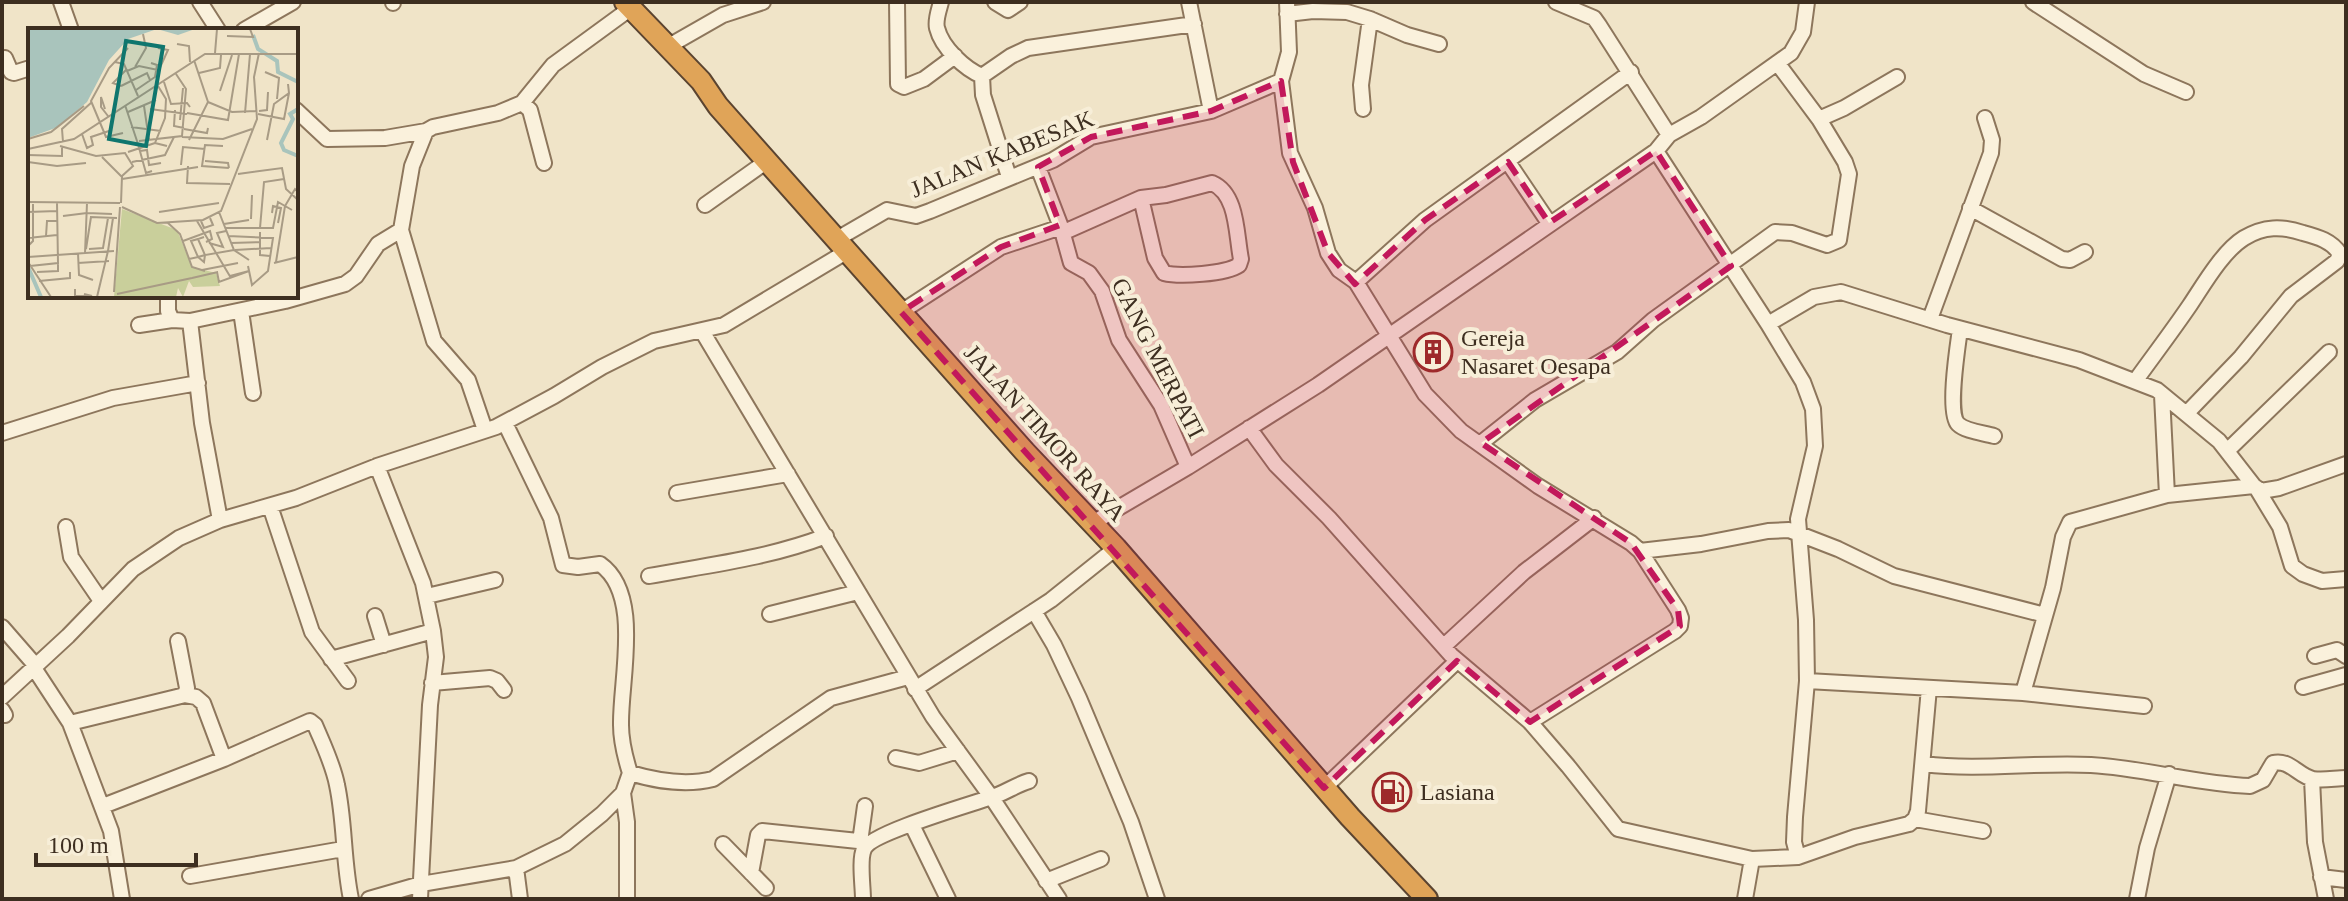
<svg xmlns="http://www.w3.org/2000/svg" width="2348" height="901" viewBox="0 0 2348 901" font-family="'Times New Roman',serif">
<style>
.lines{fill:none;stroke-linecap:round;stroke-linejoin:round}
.minor-casing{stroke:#8d765c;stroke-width:18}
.highway-casing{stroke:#5b4430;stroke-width:24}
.minor{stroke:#faf1dc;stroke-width:14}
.highway{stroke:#e0a458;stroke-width:20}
.marked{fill:#c2185b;fill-opacity:0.2;stroke:#c2185b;stroke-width:6;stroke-dasharray:16 10;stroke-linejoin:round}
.labels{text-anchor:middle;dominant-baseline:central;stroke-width:8;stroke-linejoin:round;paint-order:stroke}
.street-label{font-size:24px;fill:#3d2e20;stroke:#f7eed8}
.poi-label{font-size:24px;fill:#3d2e20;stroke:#f7eed8;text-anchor:start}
.inset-river{fill:none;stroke:#a9c4bc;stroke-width:4}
.inset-road{fill:none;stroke:#a89b85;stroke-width:2}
.view{fill:#0f766e;fill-opacity:0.15;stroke:#0f766e;stroke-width:4}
.inset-edge{fill:none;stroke:#3d2e20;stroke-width:4}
</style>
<rect width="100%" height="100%" fill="#f0e4c8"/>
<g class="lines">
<defs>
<path id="minor" d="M61 2 71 30
M200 2 218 30
M393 2V3
M897 2 898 84 904 87 924 79 955 56
M941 2C939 10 935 20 937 28 942 48 965 69 982 76
M995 2 1008 10 1020 2
M1189 2 1211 111
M1556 2 1594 18 1599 25 1669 135
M2033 2 2144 74 2186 92
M1287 14 1313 11 1347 12 1370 19 1407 35 1439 44
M244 30 293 2
M667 47 723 15 763 2
M5 58 11 72 14 73 30 68
M1778 64 1819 119 1844 108 1897 77
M1281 81 1290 153 1315 208 1328 253 1339 270 1356 282 1425 394 1461 431 1538 486 1631 543 1640 551 1678 610 1681 618 1680 626 1675 631 1530 722
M1281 81 1289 52 1287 2
M522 103 530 110 544 163
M1363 109 1361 85 1370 19
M296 110 327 139 385 138 426 131
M1656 151 1768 324 1803 382 1813 409 1815 446 1798 519 1806 620 1807 681 1795 817 1794 842 1798 857
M1508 162 1549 223
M1038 167 1061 227 1071 263 1089 273 1102 291 1119 340 1161 405 1188 467
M1009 177 983 95 982 76 1011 56 1028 48 1194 24
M705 205 767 161
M1970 208 2062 259 2070 260 2085 252
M1062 233 1141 198 1166 195 1212 183C1238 194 1236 235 1241 259L1239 265C1226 274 1179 277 1164 273L1155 258 1141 198
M837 239 887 210 916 216 930 211 1053 160 1091 137 1211 111 1281 81
M1356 282 1425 220 1631 72
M168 296V311L172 320 190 321
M241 311 253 393
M901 312 1001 247 1061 227
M1930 319 1991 153 1992 140 1985 118
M1768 324 1814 297 1841 292 1947 325 2079 360 2157 390 2219 441 2254 486 2261 491 2279 488 2346 464
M139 325 172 320
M1960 329C1958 344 1947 413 1958 424 1965 431 1984 433 1994 436
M702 331 933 717 992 798 1059 899
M2136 380C2154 355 2173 330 2190 305 2204 284 2223 251 2244 238 2264 226 2282 226 2303 233 2318 237 2332 241 2340 254L2337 261 2291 296 2241 357 2187 413
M2162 395 2167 495
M505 423 551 518 563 565 578 567 600 564C643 594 620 680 621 725 621 742 625 757 630 773
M1249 428 1276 465 1329 518 1451 655 1530 722 1568 766 1618 829 1752 859 1798 857 1855 837 1909 824 1915 819 1918 811 1929 688
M485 430 468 380 434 341 401 230 412 166 426 131 433 127 498 113 522 103 553 65 631 8
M2 433 113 398 198 383
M1481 443 1535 400 1617 352 1653 320 1775 232 1792 233 1827 245 1839 240 1849 174 1845 162 1819 119
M2227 451 2329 352
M377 466 423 583 433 631 436 657 430 705 420 899
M2257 489 2280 527 2292 566 2303 574 2322 581 2346 579
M677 493 788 474
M270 506 312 632 348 681
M220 520 202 423 190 321 285 301 345 284 356 276 378 244 401 230
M1091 524 1188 467 1318 385 1656 151 1669 135 1701 117 1791 53 1803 32 1807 2
M66 527 71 557 101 601
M1640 551 1701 544 1768 531 1789 530 1838 549 1894 576 2045 615
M649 576C709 565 769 558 826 536
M427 596 495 580
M1034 611 1054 645 1079 698 1131 822 1157 899
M770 614 858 592
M375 616 384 645
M2 627 36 666
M1444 646 1524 572 1594 518
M2315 656 2337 650 2346 656
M331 659 433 631
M34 668 70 723 185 695 187 688 178 641
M1807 681 2023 693 2144 706
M432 683 490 678 497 681 504 690
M2303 687 2346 675
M915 689 1051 600 1116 548
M2023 693 2053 588 2063 537 2070 522 2167 495 2254 486
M185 695 196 697 203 703 224 759
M2 697 68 636 133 569 179 538 220 520 296 498 377 466 496 427 554 396 602 367 654 341 724 325 846 252
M2 710 5 715
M70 723 111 831 122 899
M896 758 919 763 958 751
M1924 764C1979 771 2035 762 2091 765 2144 768 2197 784 2250 786L2263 780 2273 763C2290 759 2298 776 2313 779 2323 781 2336 778 2346 778
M2312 779 2315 842 2326 899
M1324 788 1457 661
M623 793 627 822V899
M103 806 224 759 310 721 315 725C323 744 333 764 337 785 345 822 343 861 351 899
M1915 819 1983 831
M912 825 948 899
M860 842 865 806
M723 844 766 888
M516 868 520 899
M751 873 758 835 762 831 858 841 866 845
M190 876 343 849
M2321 877 2346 880
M1046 881 1101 859
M369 899 421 884 516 868 565 844 602 814 623 793 630 773C657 781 685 786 713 779L831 698 908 677
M863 899C863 887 859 859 864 849 871 833 969 805 989 798 1004 794 1015 785 1029 781
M1745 899 1752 859
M2137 899 2147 848 2169 774"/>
<path id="highway" d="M625 2 701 81 718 106 1025 452 1116 548 1350 817 1427 899"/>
</defs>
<!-- minor casing -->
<use href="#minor" class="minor-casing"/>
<!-- highway casing -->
<use href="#highway" class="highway-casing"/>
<!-- minor -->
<use href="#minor" class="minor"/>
<!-- highway -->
<use href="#highway" class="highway"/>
</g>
<!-- marked area -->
<path class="marked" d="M1281 81 1293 162 1328 253 1355 284 1425 220 1508 162 1549 223 1656 151 1731 266 1481 443 1631 543 1678 610 1680 626 1530 722 1457 661 1324 788 901 312 1001 247 1060 225 1038 167 1091 137 1211 111Z"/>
<!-- icons -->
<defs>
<symbol id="building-ring" viewBox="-11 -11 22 22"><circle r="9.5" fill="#f7eed8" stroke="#9e2a2b" stroke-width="1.5"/><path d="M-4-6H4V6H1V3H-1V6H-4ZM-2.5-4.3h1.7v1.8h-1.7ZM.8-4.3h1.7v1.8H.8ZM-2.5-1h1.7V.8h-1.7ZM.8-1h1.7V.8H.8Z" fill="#9e2a2b"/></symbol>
<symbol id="fuel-ring" viewBox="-11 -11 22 22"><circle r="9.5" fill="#f7eed8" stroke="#9e2a2b" stroke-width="1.5"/><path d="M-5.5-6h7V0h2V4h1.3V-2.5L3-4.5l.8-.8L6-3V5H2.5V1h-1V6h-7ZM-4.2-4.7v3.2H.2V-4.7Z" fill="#9e2a2b"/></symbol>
</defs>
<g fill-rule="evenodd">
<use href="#building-ring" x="1411" y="330" width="44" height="44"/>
<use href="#fuel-ring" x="1370" y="770" width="44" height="44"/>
</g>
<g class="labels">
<!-- street labels -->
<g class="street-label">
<text transform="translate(1002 154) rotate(-22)">JALAN KABESAK</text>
<text transform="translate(1158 358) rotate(63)">GANG MERPATI</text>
<text transform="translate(1045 433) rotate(48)">JALAN TIMOR RAYA</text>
</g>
<!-- poi labels -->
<g class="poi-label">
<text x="1461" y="338">Gereja<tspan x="1461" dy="28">Nasaret Oesapa</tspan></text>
<text x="1420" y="792">Lasiana</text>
</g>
</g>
<!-- overview -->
<g transform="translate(28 28)">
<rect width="270" height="270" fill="#f0e4c8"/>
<path d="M94 181 149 202 164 239 188 245 192 258 165 259 161 253 155 269 150 260 148 269H86Z" fill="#c9cf9b"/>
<path d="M0 1H167L150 7 129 1 100 11 81 32 59 74 30 99 0 110Z" fill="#a9c4bc"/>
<path class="inset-river" d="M225 7 230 21 249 33 250 44 270 54M270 81 262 86 265 91 253 115 256 122 270 128M0 239 13 269"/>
<path class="inset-road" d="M199 8 225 9 222 1M149 16 161 18 162 34M130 20 140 22 130 44M187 25 189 1M87 34 96 36 110 68M107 39 118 20 115 6M99 43 111 38 130 42M237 44 251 50 249 71M171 45 192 40 193 27M136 54 143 76 159 75 162 79M93 58 119 45 122 52M93 58 85 55 98 42M130 58 138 71 137 90 127 115 139 118M108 62 127 49 129 37 123 35M192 63 204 27M180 74 204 84 229 83M97 77 110 116M116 78 121 112M77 81 73 69V79L80 88M122 81 159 86M147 82 146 98 156 100M231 83 239 82 240 64M100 84 128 72M159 85 200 92 211 26M217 85 222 26M230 86 256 91 261 65M152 92 155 60M103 99 133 103M156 101 179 105 180 100M95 105 78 109 63 73 81 40 100 20M54 106 59 120 65 117 63 109 84 102M154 109 195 111 224 101M0 111 23 104 56 78M161 112 180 74 166 32M239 112 246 76 261 65 260 56M111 113 154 108 158 61 148 46M35 114 34 101 64 74M110 116 118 145 124 143M32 118 68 128 97 125 105 138 94 148 93 175M195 118 177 117 174 138 201 140M0 121 46 111 177 26H270M112 123 119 122 121 137 133 135M100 124 127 115M0 127 34 128V119M74 129 94 149M177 133 200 135 201 140M0 134 29 138 58 135M104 134 137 127 146 109M153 137 155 119 177 121M160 138 159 155 202 156M210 146 254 140 258 161 270 172M94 151 170 139M0 174 92 175M94 179 129 195 175 192 193 183 229 91 226 49 231 25M0 184 29 183M131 184 191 175M191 184 206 222 221 232M59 185 84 186M244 185 245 178 253 180 250 195M35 188 59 185M62 189 89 190M223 191 224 167M169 193 203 250M173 193 176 200 185 197 182 190M140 195 152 206 164 239 177 243M196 196 221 192M197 200H245L250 174 264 182M232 200 236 154 256 151M232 204V227L242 228M18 208 19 193H29M200 208 245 210 240 243 224 257 220 238M0 210 29 207M170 211 163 213 170 229 177 227 170 211 176 209M155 213 182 203 184 211 178 214M181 215 195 219 189 205 198 203M203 215 232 214M0 218 5 213V176M58 221 63 189M61 221 75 220 80 190M207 222 243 220M80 223 85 190M50 225 51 247 65 252M57 225 59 175M0 229 86 223M161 231 170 229 176 234 177 227 206 222M0 234 23 269M248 234 257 178 267 161 270 164M50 235 81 233M246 235 270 229M2 238 30 235 29 175M174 242 210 235M9 244 30 243V235M189 244 191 254 221 243 202 248M164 250 190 244M11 253 42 250V244M47 261V268H64L56 266M86 264 92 179M89 266 164 250M69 269 80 223"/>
<path class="view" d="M98 13 135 19 118 118 81 111Z"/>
<rect width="270" height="270" class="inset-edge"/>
</g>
<!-- border -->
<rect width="2348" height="901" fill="none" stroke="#3d2e20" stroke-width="8"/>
<!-- scale -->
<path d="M36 853v12h160v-12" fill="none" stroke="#3d2e20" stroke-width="4"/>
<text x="48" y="853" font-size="24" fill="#3d2e20" stroke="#f7eed8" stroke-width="6" paint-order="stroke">100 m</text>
</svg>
